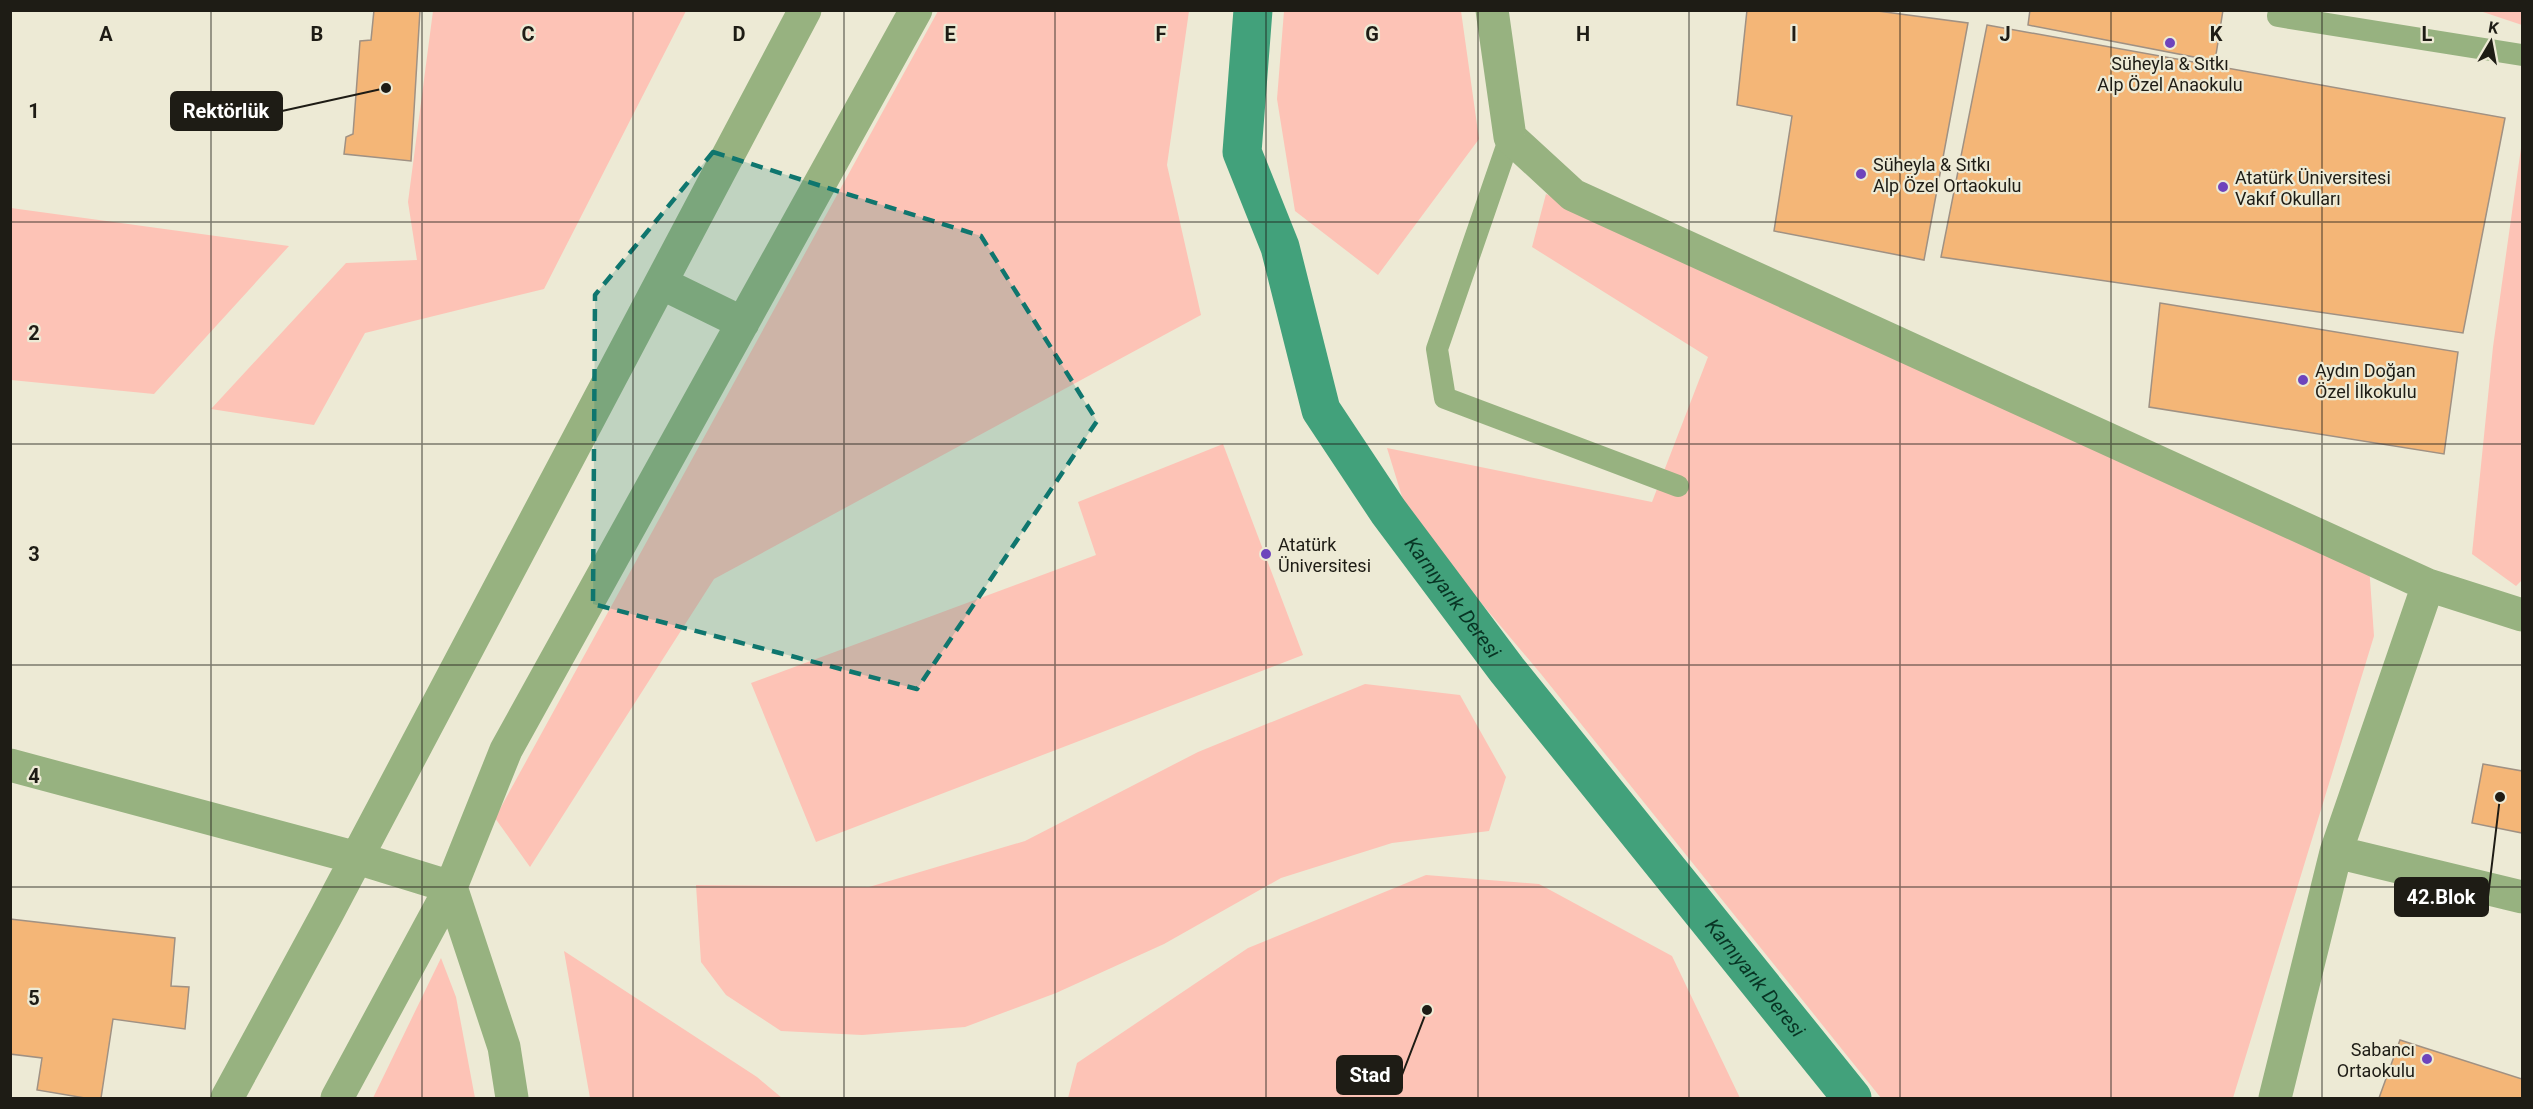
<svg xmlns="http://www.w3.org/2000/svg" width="2533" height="1109" viewBox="0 0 2533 1109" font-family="Roboto,sans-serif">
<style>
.green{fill:#fdc3b6}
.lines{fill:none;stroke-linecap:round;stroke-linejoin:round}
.canal{stroke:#42a17b;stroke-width:39}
.building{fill:#f4b677;stroke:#a09183;stroke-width:1.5}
.service{stroke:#97b280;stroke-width:22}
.minor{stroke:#97b280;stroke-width:33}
.marked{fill:#0f766e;fill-opacity:0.2;stroke:#0f766e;stroke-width:4.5;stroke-dasharray:12 8;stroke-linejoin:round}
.grid{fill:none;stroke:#1e1c15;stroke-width:1.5;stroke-opacity:0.55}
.poi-dot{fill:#6e44bc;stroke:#edead5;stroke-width:2}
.labels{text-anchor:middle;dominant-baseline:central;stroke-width:4.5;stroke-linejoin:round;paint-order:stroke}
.poi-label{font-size:18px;fill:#1e1c15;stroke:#edead5;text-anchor:start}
.water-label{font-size:20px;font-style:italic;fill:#083424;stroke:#edead5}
.grid-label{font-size:20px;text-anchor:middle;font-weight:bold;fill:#1e1c15;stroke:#edead5;stroke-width:4.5;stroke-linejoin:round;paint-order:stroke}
.leader{fill:none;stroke:#1e1c15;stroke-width:2}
.callout-dot{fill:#1e1c15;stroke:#edead5;stroke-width:2}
.callout{fill:#1e1c15;stroke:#1e1c15;stroke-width:2}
.callout-label{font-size:20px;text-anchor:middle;font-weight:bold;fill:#fff}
</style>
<rect width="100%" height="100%" fill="#edead5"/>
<!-- green -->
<path class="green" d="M433 11H686L544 289 365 333 314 425 211 409 346 263 417 260 408 202Z
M938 11H1189L1167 165 1201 315 714 579 530 867 495 818Z
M1284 11H1461L1479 139 1378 275 1295 211 1277 99Z
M2480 11H2522V25Z
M2522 141V580L2516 586 2472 554 2493 347Z
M1546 194 2369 565 2374 636 2233 1098H1881L1541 674 1408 516 1387 448 1652 502 1708 357 1532 247Z
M11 208 289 246 154 394 11 380Z
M1223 444 1303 655 816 842 751 683 1096 555 1078 502Z
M1365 684 1460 695 1506 777 1489 831 1392 843 1281 878 1164 944 1056 993 965 1027 862 1035 781 1031 726 995 701 962 696 885 869 887 1025 841 1198 752Z
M1426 875 1539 884 1672 956 1740 1098H1068L1077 1063 1248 948Z
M564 951 757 1077 782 1098H590Z
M441 958 456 997 475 1098H373Z"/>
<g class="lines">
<!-- canal -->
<path class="canal" id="s1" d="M1253 10 1242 152 1280 247 1321 410 1388 511 1507 670 1852 1098"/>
</g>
<!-- building -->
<path class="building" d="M374 10H420L411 161 344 154 346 137 353 134 360 41 371 40Z
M1747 10H1870L1968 23 1924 260 1774 231 1792 116 1737 105Z
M2030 10H2223L2215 61 2028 25Z
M1987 25 2505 118 2463 333 1941 257Z
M2160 303 2458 352 2444 454 2149 407Z
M2483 764 2522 771V833L2472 823Z
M10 919 175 938 171 986 189 987 185 1029 113 1019 101 1098H85L37 1090 42 1058 10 1054Z
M2400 1040 2522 1079V1098H2379Z"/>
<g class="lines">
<!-- service -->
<path class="service" d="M2278 16 2522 55
M1510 137 1437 349 1445 398 1678 486"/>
<!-- minor -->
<path class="minor" d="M1492 10 1510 137 1573 195 2428 585 2522 615
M661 283 743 323
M10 765 357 858 451 887 504 1047 512 1098
M2336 852 2522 897
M227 1098 327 914 805 10
M337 1098 451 887 506 750 916 10
M2275 1098 2336 852 2428 585"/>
</g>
<!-- marked area -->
<path class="marked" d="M713 152 981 236 1097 421 917 689 593 604 595 295Z"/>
<!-- grid -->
<path class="grid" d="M211 10V1098M422 10V1098M633 10V1098M844 10V1098M1055 10V1098M1266 10V1098M1478 10V1098M1689 10V1098M1900 10V1098M2111 10V1098M2322 10V1098M10 222H2522M10 444H2522M10 665H2522M10 887H2522"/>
<!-- markers -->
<g class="poi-dot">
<circle cx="2170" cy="43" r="6"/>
<circle cx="1861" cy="174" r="6"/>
<circle cx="2223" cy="187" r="6"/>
<circle cx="2303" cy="380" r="6"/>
<circle cx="1266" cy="554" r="6"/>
<circle cx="2427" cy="1059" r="6"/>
</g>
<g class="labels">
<!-- poi labels -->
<g class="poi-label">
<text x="2170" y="63" text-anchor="middle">Süheyla &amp; Sıtkı<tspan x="2170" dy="21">Alp Özel Anaokulu</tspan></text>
<text x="1873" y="164">Süheyla &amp; Sıtkı<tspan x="1873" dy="21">Alp Özel Ortaokulu</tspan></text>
<text x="2235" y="177">Atatürk Üniversitesi<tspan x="2235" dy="21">Vakıf Okulları</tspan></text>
<text x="2315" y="370">Aydın Doğan<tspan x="2315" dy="21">Özel İlkokulu</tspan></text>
<text x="1278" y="544">Atatürk<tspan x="1278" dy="21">Üniversitesi</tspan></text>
<text x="2415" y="1049" text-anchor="end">Sabancı<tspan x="2415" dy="21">Ortaokulu</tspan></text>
</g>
<!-- water labels -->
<g class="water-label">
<text stroke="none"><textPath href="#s1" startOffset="642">Karnıyarık Deresi</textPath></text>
<text stroke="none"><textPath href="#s1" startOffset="1128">Karnıyarık Deresi</textPath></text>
</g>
</g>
<g class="grid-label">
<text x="106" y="41">A</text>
<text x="317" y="41">B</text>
<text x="528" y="41">C</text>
<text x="739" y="41">D</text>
<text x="950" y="41">E</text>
<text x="1161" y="41">F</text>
<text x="1372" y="41">G</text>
<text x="1583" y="41">H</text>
<text x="1794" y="41">I</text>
<text x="2005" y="41">J</text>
<text x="2216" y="41">K</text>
<text x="2427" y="41">L</text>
<text x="34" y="118">1</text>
<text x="34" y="340">2</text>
<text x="34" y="561">3</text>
<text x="34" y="783">4</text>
<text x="34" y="1005">5</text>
</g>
<!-- callouts -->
<path class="leader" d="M386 88L282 111M2500 797L2488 897M1427 1010L1402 1075"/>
<g class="callout-dot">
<circle cx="386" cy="88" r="6"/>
<circle cx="2500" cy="797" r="6"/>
<circle cx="1427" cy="1010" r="6"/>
</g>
<g class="callout">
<rect x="171" y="92" width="111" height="38" rx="6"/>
<rect x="2395" y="878" width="93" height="38" rx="6"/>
<rect x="1337" y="1056" width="65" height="38" rx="6"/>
</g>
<g class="callout-label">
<text x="226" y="118">Rektörlük</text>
<text x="2441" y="904">42.Blok</text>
<text x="1370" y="1082">Stad</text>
</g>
<!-- border -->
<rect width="2533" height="1109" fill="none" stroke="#1e1c15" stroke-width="24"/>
<!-- north arrow -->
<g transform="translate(2491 42) rotate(10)" stroke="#edead5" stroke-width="4.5" paint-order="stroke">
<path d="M0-4.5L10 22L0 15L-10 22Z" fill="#1e1c15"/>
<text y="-9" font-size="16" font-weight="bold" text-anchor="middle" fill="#1e1c15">K</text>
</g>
</svg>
